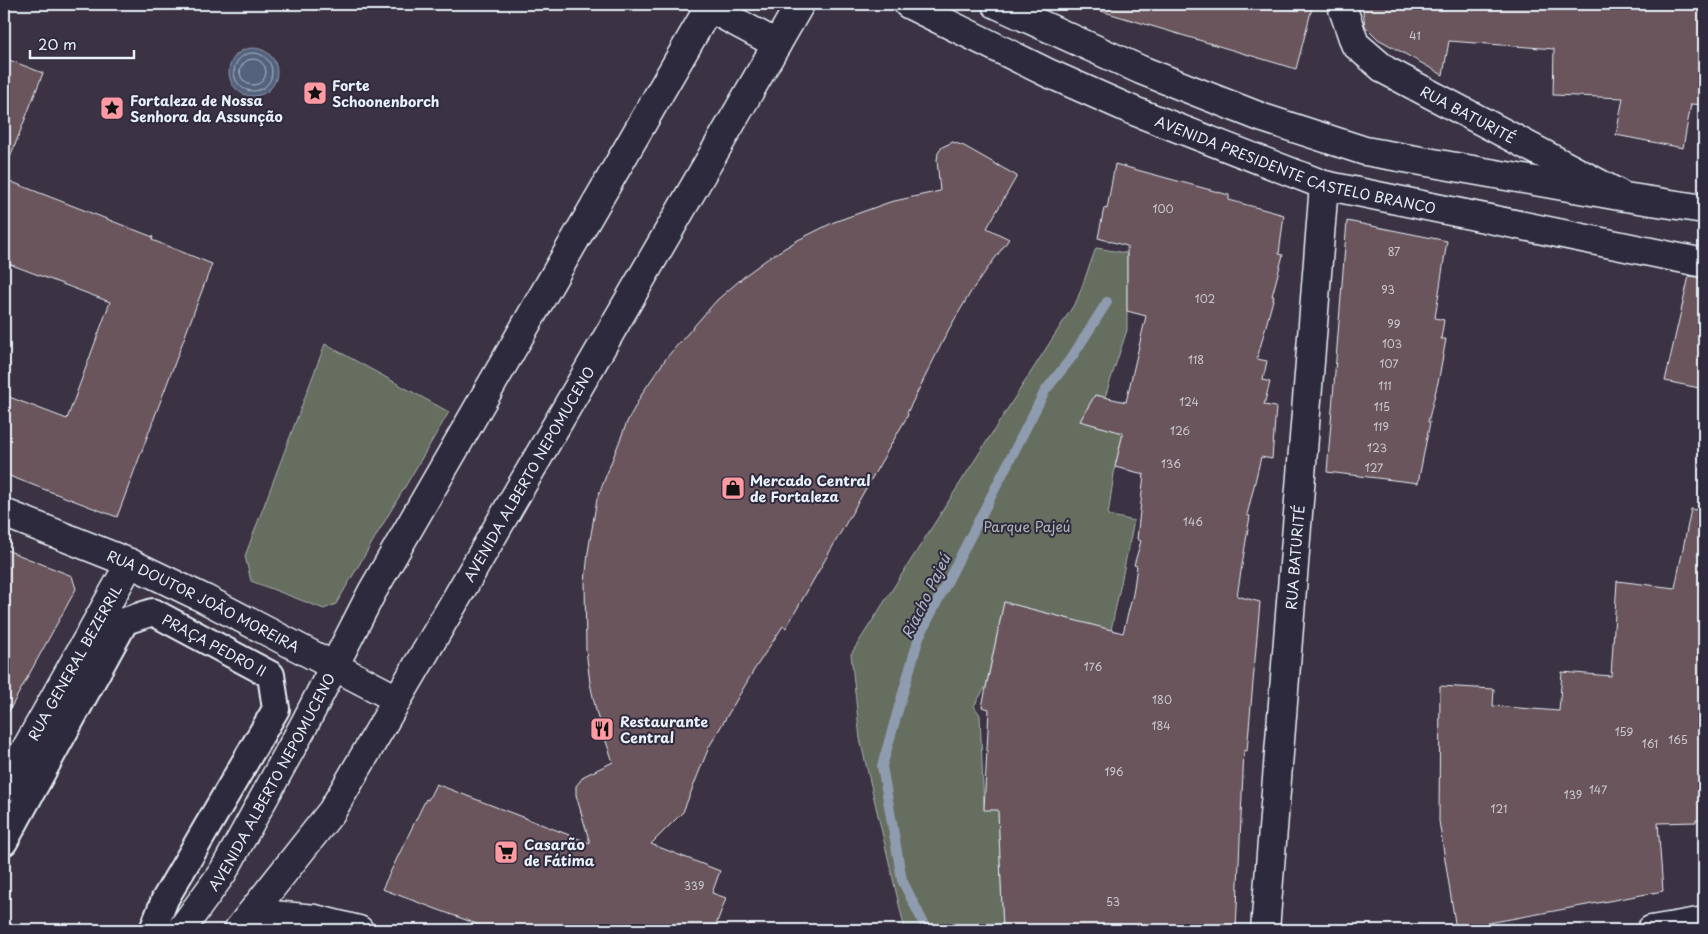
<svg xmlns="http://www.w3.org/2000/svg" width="1708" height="934" font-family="'Playpen Sans',sans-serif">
  <rect width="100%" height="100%" fill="#3b3243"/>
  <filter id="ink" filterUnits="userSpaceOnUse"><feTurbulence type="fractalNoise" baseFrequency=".02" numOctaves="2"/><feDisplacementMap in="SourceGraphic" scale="10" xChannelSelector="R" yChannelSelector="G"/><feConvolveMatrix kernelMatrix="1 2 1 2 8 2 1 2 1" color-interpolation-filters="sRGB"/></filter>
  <g filter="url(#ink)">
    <!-- green -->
    <path fill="#666e61" stroke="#a7b0ac" d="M1096,248L1126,253L1127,261V330L1105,397L1095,395L1080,421L1123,433L1115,467L1108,515L1134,521L1111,630L1004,602L986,686L974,706L980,715L984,809L998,810L1003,930H905L860,739L851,654L1077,300Z
      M325,344L449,412L336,604L324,609L251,581L245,556Z"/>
    <!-- water -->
    <path fill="#54627e" stroke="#8f9baf" d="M229 72a24 24 0 1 1 48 0a24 24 0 1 1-48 0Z"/>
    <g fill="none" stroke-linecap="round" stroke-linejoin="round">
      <!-- shore -->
      <path stroke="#adb8c7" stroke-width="1" d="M234 72a19 19 0 1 1 38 0a19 19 0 1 1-38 0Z
        M240 72a13 13 0 1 1 26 0a13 13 0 1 1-26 0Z"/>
      <!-- stream -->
      <path stroke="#8f9baf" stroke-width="10" d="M927,930L902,880L882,766L919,637L1045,391L1072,357L1107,302"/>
    </g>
    <!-- building -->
    <path fill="#6b545c" stroke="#e8f1f8" d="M1102,4H1313L1296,69L1101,11Z
      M1362,4H1704V105L1691,104L1683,148L1616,135L1623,98L1553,95L1554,49L1449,41L1443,75L1378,39L1365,26Z
      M4,58L43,73L6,168L4,167Z
      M953,142L964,146L1017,176L987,228L1009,239L972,290L949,329L907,413L908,415L786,628L783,626L754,670L709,747L683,812L651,844L720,871L712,893L726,898L714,930H493L382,889L426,799L428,800L436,784L590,843L576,795V786L584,776L613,762L597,715L590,683L586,650L585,583L588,552L597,499L627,422L643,392L667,357L717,300L747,274L770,257L798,240L834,222L890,202L940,191L937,160L938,153L942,147Z
      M1115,164L1229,195V200L1284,215L1279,254L1283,255L1272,296H1274L1257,359L1267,361L1263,380L1270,382L1264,405L1276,407L1272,459L1261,457L1247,515L1250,516L1237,596L1260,602L1247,751L1244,750L1236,930H1003L998,810H984L989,709L982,707L1004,602L1123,633L1133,594L1137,566L1134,565L1141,541L1137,539L1144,474L1115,467L1123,433L1080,421L1095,395L1126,402L1146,316L1127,311V246L1098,238L1104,208L1107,209Z
      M4,179L153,237L152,240L212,264L117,517L4,474V395L67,419L110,302L4,262Z
      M1347,221L1447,241L1435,318L1444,320L1441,339H1446L1439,378L1428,422H1430L1418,483L1327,472Z
      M1689,276L1704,278V389L1665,381Z
      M1691,509L1704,511V753H1702L1704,819L1696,820V822L1658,823L1663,891L1456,929L1439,821L1440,686L1494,689L1493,706L1559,711L1562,672L1611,676L1617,581L1675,588Z
      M4,549L72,576L76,589L4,720Z"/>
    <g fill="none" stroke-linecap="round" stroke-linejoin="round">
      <!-- pedestrian casing -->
      <g stroke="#e8f1f8" stroke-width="30">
        <g id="pedestrian">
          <path id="s1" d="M4,842L125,621L153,612L271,675L276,709L165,899L153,930"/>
        </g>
      </g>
      <!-- minor casing -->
      <g stroke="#e8f1f8" stroke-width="31">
        <g id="minor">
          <path id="s2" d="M1343,4V9L1355,44L1385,70L1619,194"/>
          <path id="s3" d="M4,788L130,563"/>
          <path id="s4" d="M1265,930L1324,185"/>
        </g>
      </g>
      <!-- tertiary casing -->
      <g stroke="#e8f1f8" stroke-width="31">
        <g id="tertiary">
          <path id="s5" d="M4,513L130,563L205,599L397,699"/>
          <path d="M252,913L315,919L359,930"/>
          <path d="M1651,930L1704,921"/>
        </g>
      </g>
      <!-- primary casing -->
      <g stroke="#e8f1f8" stroke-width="31">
        <g id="primary">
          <path d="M702,4L777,44"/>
          <path id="s6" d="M908,4L1048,73L1134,111L1324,185L1704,263"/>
          <path d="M996,4L1141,70L1263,118L1365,151L1625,197L1704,209"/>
          <path id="s7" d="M181,930L223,872L304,725L372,592L711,4"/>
          <path id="s8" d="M238,930L332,811L437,632L800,4"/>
        </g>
      </g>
      <!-- pedestrian -->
      <use href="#pedestrian" stroke="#2f2a3d" stroke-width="26"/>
      <!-- minor -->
      <use href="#minor" stroke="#2f2a3d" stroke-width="28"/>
      <!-- tertiary -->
      <use href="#tertiary" stroke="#2f2a3d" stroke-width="28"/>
      <!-- primary -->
      <use href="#primary" stroke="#2f2a3d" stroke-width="28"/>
    </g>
  </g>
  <!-- icons -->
  <defs>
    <g id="sight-square" transform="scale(1.25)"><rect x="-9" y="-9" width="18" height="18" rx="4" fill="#ff9aa2" stroke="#2f2a3d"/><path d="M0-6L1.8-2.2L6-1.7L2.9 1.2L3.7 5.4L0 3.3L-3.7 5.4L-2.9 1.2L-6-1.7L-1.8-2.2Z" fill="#111"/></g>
    <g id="shop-square" transform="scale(1.25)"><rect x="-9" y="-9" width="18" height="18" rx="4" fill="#ff9aa2" stroke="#2f2a3d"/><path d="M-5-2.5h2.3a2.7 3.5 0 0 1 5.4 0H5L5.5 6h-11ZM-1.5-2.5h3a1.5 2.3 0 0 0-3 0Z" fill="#111"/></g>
    <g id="restaurant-square" transform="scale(1.25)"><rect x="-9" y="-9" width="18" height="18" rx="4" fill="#ff9aa2" stroke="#2f2a3d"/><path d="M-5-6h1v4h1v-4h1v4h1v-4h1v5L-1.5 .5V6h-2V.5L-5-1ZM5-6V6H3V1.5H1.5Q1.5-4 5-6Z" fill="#111"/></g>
    <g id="supermarket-square" transform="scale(1.25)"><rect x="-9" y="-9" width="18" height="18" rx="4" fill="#ff9aa2" stroke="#2f2a3d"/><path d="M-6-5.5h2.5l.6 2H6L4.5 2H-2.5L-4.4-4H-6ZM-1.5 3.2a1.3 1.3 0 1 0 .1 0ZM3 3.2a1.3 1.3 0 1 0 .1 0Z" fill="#111"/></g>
  </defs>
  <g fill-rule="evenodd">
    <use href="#sight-square" x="315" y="93"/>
    <use href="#sight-square" x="112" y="108"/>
    <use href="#shop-square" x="733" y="488"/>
    <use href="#restaurant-square" x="602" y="729"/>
    <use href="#supermarket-square" x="506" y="852"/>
  </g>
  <g text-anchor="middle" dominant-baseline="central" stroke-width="4" stroke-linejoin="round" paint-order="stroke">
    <!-- number labels -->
    <g font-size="11" fill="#c9cad1">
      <text x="1415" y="35">41</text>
      <text x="1163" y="208">100</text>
      <text x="1394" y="251">87</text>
      <text x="1388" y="289">93</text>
      <text x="1205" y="298">102</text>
      <text x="1394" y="323">99</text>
      <text x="1392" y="343">103</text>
      <text x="1196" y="359">118</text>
      <text x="1389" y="363">107</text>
      <text x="1385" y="385">111</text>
      <text x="1189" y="401">124</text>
      <text x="1382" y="406">115</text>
      <text x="1381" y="426">119</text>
      <text x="1180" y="430">126</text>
      <text x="1377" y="447">123</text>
      <text x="1171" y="463">136</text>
      <text x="1374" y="467">127</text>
      <text x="1193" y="521">146</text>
      <text x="1093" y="666">176</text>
      <text x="1162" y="699">180</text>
      <text x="1161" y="725">184</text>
      <text x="1624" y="731">159</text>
      <text x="1678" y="739">165</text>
      <text x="1650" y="743">161</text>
      <text x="1114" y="771">196</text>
      <text x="1598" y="789">147</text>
      <text x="1573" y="794">139</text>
      <text x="1499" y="808">121</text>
      <text x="694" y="885">339</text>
      <text x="1113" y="901">53</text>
    </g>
    <!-- poi labels -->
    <g font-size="14" font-weight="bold" fill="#e8f1f8" stroke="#2f2a3d" text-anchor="start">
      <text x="332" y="85">Forte<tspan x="332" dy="16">Schoonenborch</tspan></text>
      <text x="130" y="100">Fortaleza de Nossa<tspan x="130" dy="16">Senhora da Assunção</tspan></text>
      <text x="750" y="480">Mercado Central<tspan x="750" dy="16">de Fortaleza</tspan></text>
      <text x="620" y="721">Restaurante<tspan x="620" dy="16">Central</tspan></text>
      <text x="524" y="844">Casarão<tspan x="524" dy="16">de Fátima</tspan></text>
    </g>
    <!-- street labels -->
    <g font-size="14" fill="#e8f1f8" stroke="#2f2a3d">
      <text stroke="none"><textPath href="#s2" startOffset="176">RUA BATURITÉ</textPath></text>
      <text stroke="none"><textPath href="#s6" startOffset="421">AVENIDA PRESIDENTE CASTELO BRANCO</textPath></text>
      <text stroke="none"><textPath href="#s8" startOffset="542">AVENIDA ALBERTO NEPOMUCENO</textPath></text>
      <text stroke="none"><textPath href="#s4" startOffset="374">RUA BATURITÉ</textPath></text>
      <text stroke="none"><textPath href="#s5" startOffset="218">RUA DOUTOR JOÃO MOREIRA</textPath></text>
      <text stroke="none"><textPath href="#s1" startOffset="351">PRAÇA PEDRO II</textPath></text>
      <text stroke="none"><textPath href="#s3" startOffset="144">RUA GENERAL BEZERRIL</textPath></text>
      <text stroke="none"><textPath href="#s7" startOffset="174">AVENIDA ALBERTO NEPOMUCENO</textPath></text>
    </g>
    <!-- park labels -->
    <g font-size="14" fill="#aeb6b4" stroke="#2f2a3d">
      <text x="1027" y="526">Parque Pajeú</text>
    </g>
    <!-- water labels -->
    <g font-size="15" font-style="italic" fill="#adb8c7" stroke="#2f2a3d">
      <text transform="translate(925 596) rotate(-64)">Riacho Pajeú</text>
    </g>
  </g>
  <!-- margin -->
  <rect width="1708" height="934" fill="none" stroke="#2f2a3d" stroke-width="20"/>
  <rect x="10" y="10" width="1688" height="914" fill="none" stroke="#e8f1f8" stroke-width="2" filter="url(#ink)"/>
  <!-- scale -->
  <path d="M30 50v8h104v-8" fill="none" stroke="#e8f1f8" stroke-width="2.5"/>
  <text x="38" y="50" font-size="15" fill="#e8f1f8" stroke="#2f2a3d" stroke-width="4" paint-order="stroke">20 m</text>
</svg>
